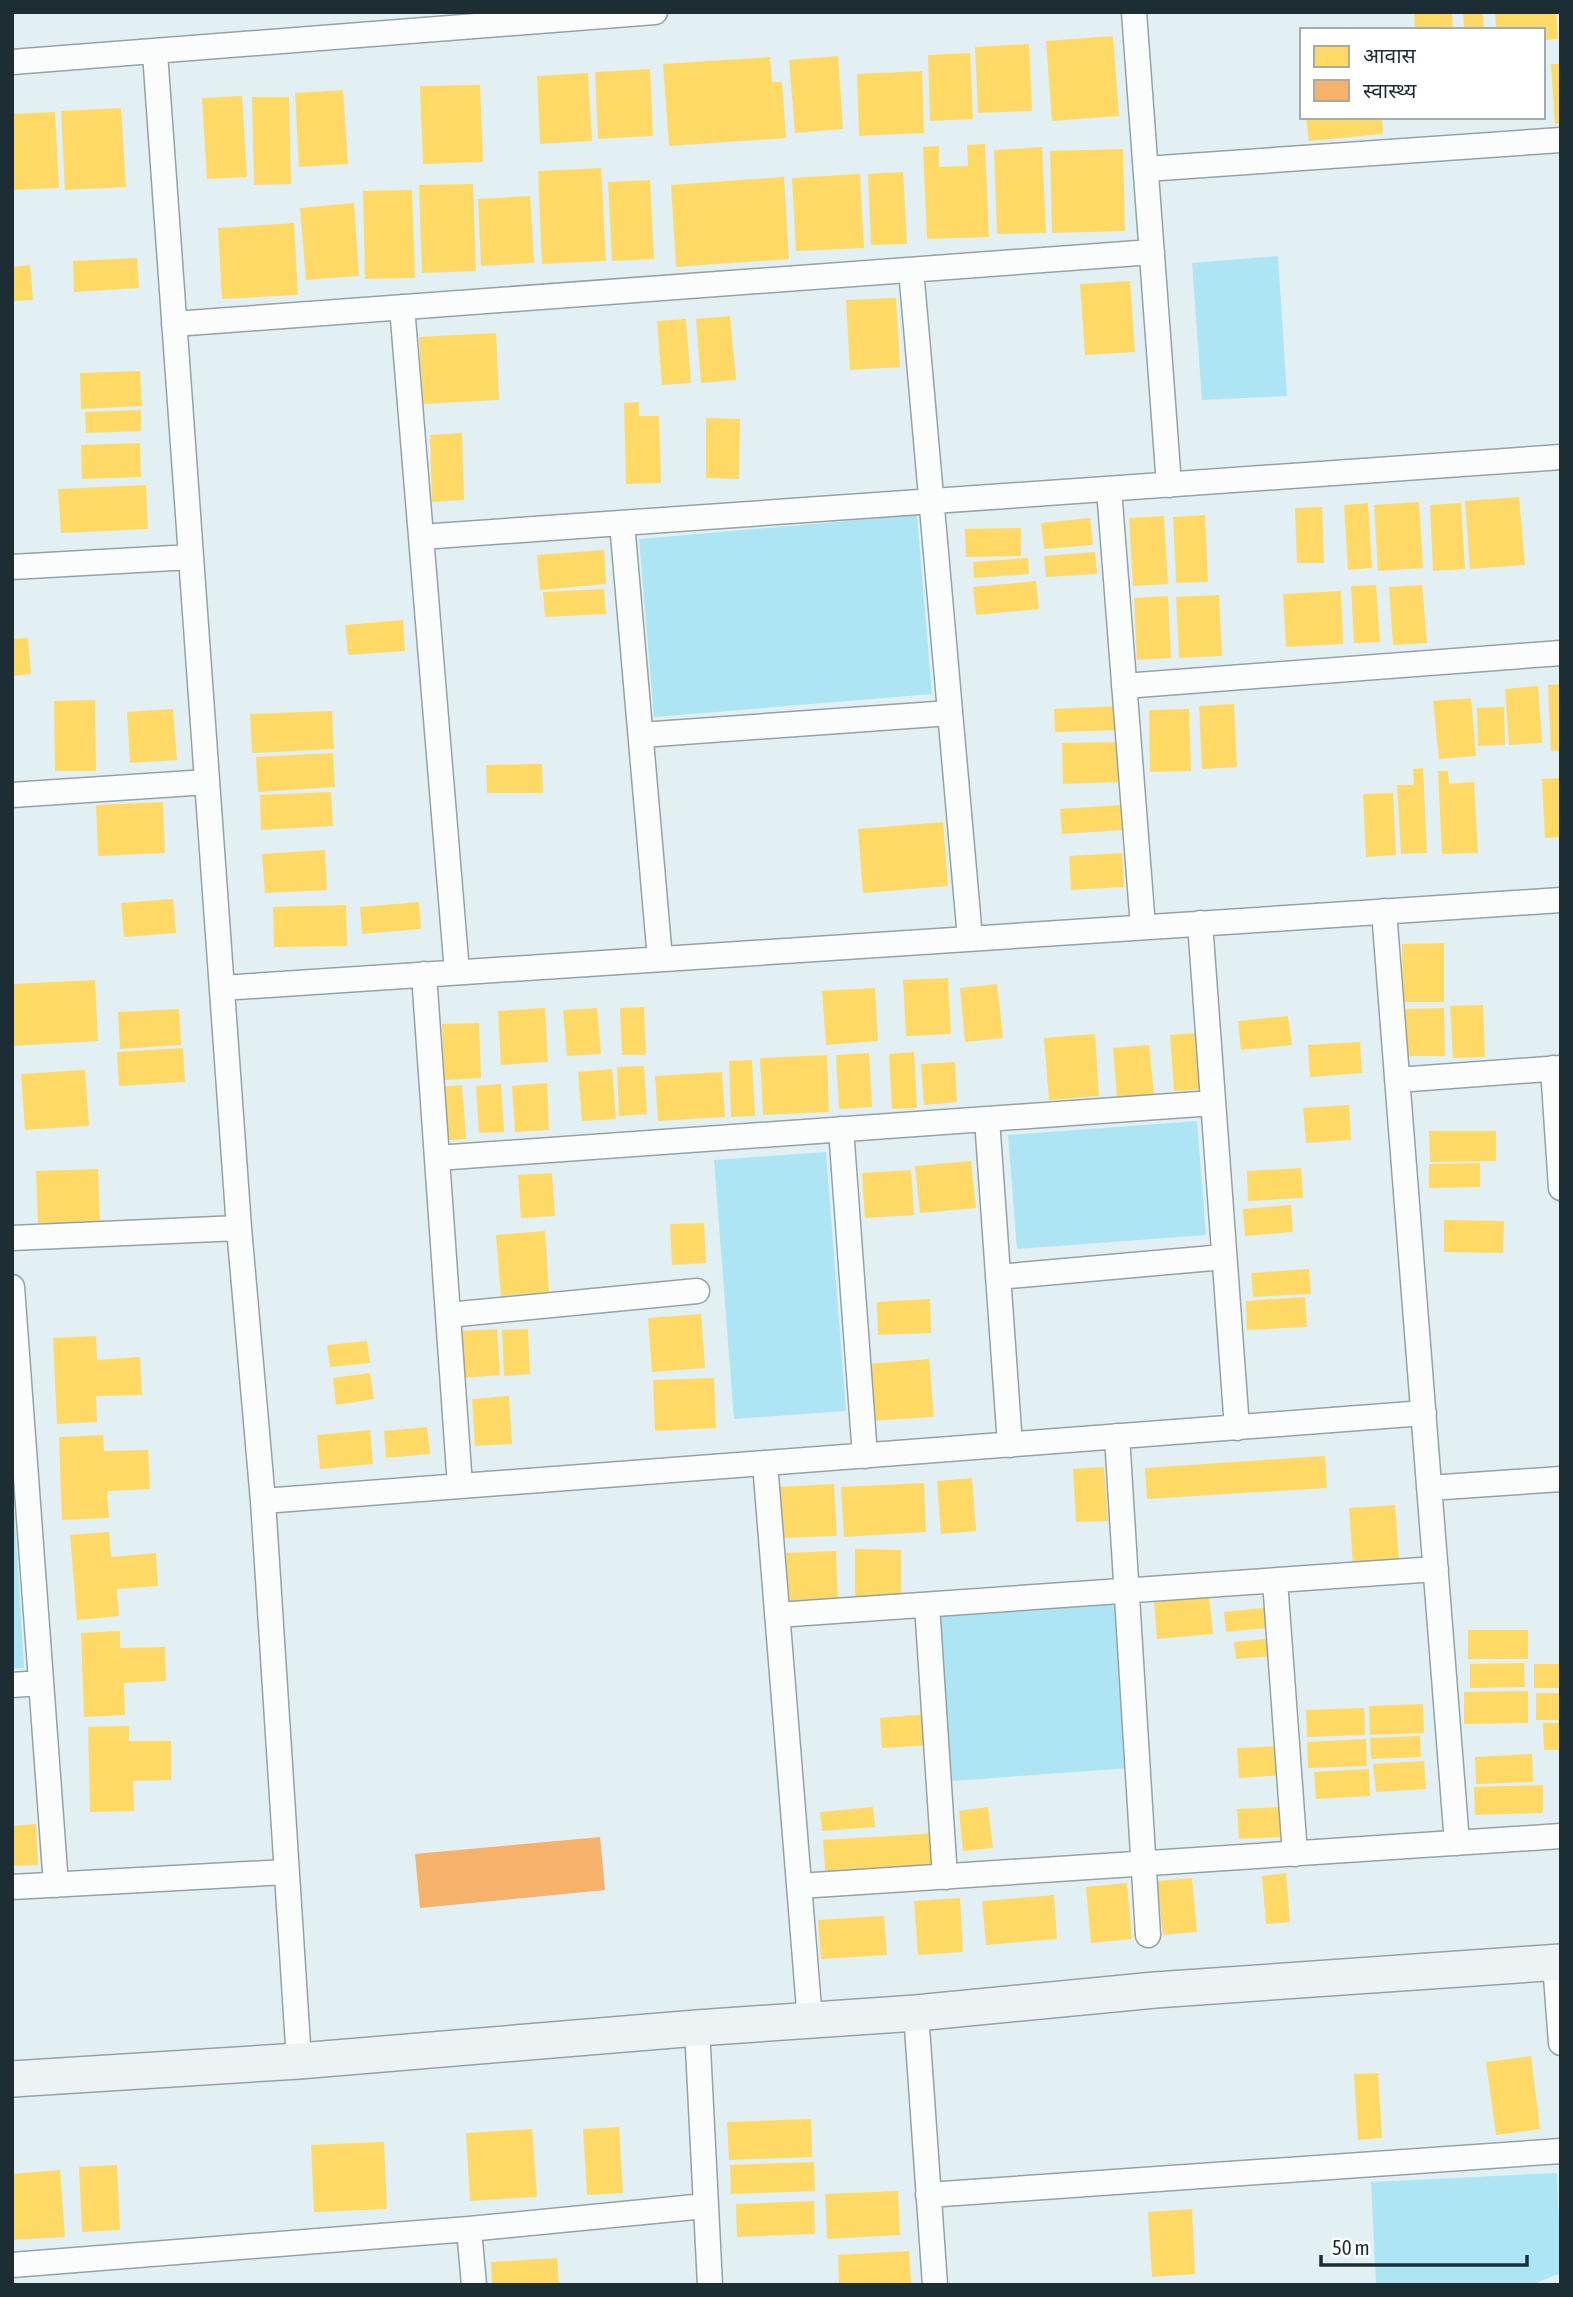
<svg xmlns="http://www.w3.org/2000/svg" width="1573" height="2297" font-family="'Asap Condensed','Noto Sans Devanagari',sans-serif">
  <rect width="100%" height="100%" fill="#e2f0f4"/>
  <!-- green -->
  <path fill="#ade5f5" d="M1278,256L1287,396L1202,400L1192,263Z
    M917,515L932,694L654,717L639,539Z
    M1197,1121L1206,1235L1017,1249L1008,1135Z
    M826,1152L846,1411L734,1419L714,1160Z
    M12,1473L24,1668H12Z
    M1117,1604L1129,1768L952,1781L940,1617Z
    M1557,2173L1561,2273L1531,2285H1376L1371,2182Z"/>
  <!-- homes -->
  <path fill="#ffd966" d="M1414,12H1452L1453,30H1415Z
    M1463,12H1483L1484,30H1464Z
    M1495,12H1556L1558,39L1543,40V30H1496Z
    M1113,36L1119,116L1052,121L1046,41Z
    M1029,44L1032,111L978,113L975,47Z
    M970,53L973,119L930,121L928,55Z
    M838,56L843,129L795,133L789,60Z
    M770,57L772,82H782L786,138L669,146L663,64Z
    M1551,64H1561V124H1555Z
    M650,69L653,136L598,139L595,72Z
    M922,71L924,133L859,136L857,74Z
    M588,73L592,141L540,144L537,76Z
    M480,85L483,162L423,164L420,86Z
    M343,90L348,164L299,167L295,93Z
    M242,96L247,177L207,179L202,98Z
    M252,97H289L291,184L254,185Z
    M121,108L126,187L65,190L61,111Z
    M55,112L59,188L12,190V114Z
    M1306,117H1382L1383,134L1309,141Z
    M985,144L989,237L927,239L923,147L939,146V167L968,166L967,145Z
    M1042,147L1046,233L997,234L994,150Z
    M1123,149L1125,231L1052,233L1050,151Z
    M601,168L606,261L542,264L538,171Z
    M903,172L907,244L871,245L868,174Z
    M860,174L864,248L796,251L792,178Z
    M784,177L789,259L676,267L671,185Z
    M650,180L654,259L612,261L608,182Z
    M473,184L476,271L422,273L419,185Z
    M412,190L415,278L365,279L363,191Z
    M530,196L534,263L481,266L478,199Z
    M354,203L359,276L306,280L300,208Z
    M294,223L298,295L222,299L218,228Z
    M137,258L139,288L74,292L73,261Z
    M30,265L33,300L12,301V267Z
    M1130,281L1135,352L1085,355L1080,284Z
    M896,298L900,367L850,370L846,300Z
    M730,316L736,380L701,383L696,319Z
    M686,319L691,383L662,385L657,321Z
    M496,333L499,400L423,404L419,337Z
    M140,371L142,406L81,409L80,373Z
    M639,402V416H659L661,483L626,484L624,403Z
    M141,410V431L86,433L85,412Z
    M706,418L740,419L739,479L706,478Z
    M462,433L464,500L432,502L430,435Z
    M140,443L141,477L82,479L81,445Z
    M146,485L148,529L61,533L58,489Z
    M1519,497L1525,565L1470,569L1465,501Z
    M1419,502L1423,568L1378,571L1374,505Z
    M1368,503L1372,568L1348,570L1344,505Z
    M1461,503L1465,569L1433,571L1430,505Z
    M1322,507L1324,563H1297L1295,508Z
    M1205,515L1208,582L1176,583L1173,517Z
    M1164,516L1168,584L1133,586L1129,518Z
    M1090,518L1093,545L1044,549L1041,523Z
    M1021,528V556L966,557L965,529Z
    M604,550L606,584L540,590L537,555Z
    M1095,552L1097,574L1046,577L1044,556Z
    M1028,558L1029,574L974,578L973,562Z
    M1036,581L1039,609L976,615L973,587Z
    M1376,585L1380,642L1354,643L1351,586Z
    M1422,585L1427,643L1393,645L1389,587Z
    M604,589L606,614L545,617L543,592Z
    M1341,591L1343,644L1286,647L1283,594Z
    M1219,595L1222,656L1179,658L1176,597Z
    M1168,596L1171,658L1137,660L1134,598Z
    M403,620L405,651L348,655L345,625Z
    M28,638L31,674L12,676V639Z
    M1561,684V751H1551L1548,685Z
    M1538,686L1542,743L1509,745L1505,689Z
    M1471,698L1476,756L1439,759L1433,701Z
    M95,700L96,771H55L54,701Z
    M1234,704L1237,767L1202,769L1199,706Z
    M1121,706L1122,730L1055,732L1054,709Z
    M1504,707L1505,745L1478,746L1477,708Z
    M173,709L177,760L130,763L127,712Z
    M1189,709L1191,771L1150,772L1149,710Z
    M332,711L334,749L252,753L250,714Z
    M1121,742L1122,782L1063,784L1062,743Z
    M333,753L335,787L258,792L256,757Z
    M542,764L543,793H487L486,765Z
    M1423,768L1427,853L1401,854L1397,785H1414L1413,769Z
    M1438,771H1448L1449,784L1474,782L1478,853L1442,854Z
    M1561,778V837L1545,838L1542,779Z
    M331,792L333,826L261,830L260,795Z
    M1393,793L1396,855L1366,857L1363,794Z
    M163,802L165,853L98,856L96,805Z
    M1121,805L1123,830L1062,834L1060,809Z
    M943,822L948,886L863,893L858,829Z
    M325,850L327,890L265,893L262,854Z
    M1122,853L1124,887L1071,890L1069,856Z
    M173,899L176,933L124,937L121,903Z
    M419,902L421,929L362,934L360,907Z
    M346,905L347,946L274,947L273,907Z
    M1444,943V1002H1403L1402,944Z
    M948,978L951,1034L906,1036L903,980Z
    M95,980L98,1041L13,1046L12,984Z
    M997,984L1003,1038L965,1042L960,988Z
    M875,988L878,1041L826,1045L822,991Z
    M1483,1005L1485,1057L1453,1058L1450,1006Z
    M644,1007L646,1055H622L620,1008Z
    M545,1008L548,1062L501,1065L498,1011Z
    M597,1008L601,1054L567,1056L563,1010Z
    M1444,1008L1445,1056H1405L1404,1009Z
    M179,1009L181,1045L120,1049L118,1012Z
    M1288,1016L1292,1045L1241,1050L1238,1021Z
    M479,1023L481,1078L444,1080L442,1024Z
    M1199,1033L1203,1089L1174,1091L1170,1035Z
    M1095,1034L1099,1096L1049,1100L1044,1038Z
    M1360,1042L1362,1073L1310,1077L1308,1045Z
    M1149,1045L1154,1095L1117,1098L1113,1048Z
    M183,1048L185,1082L119,1086L117,1052Z
    M914,1052L917,1108L892,1109L889,1054Z
    M869,1053L872,1107L839,1109L836,1055Z
    M827,1055L829,1112L763,1115L760,1058Z
    M752,1060L755,1116L731,1117L729,1061Z
    M955,1062L957,1102L924,1105L921,1064Z
    M644,1066L647,1114L619,1116L617,1067Z
    M612,1069L616,1119L582,1121L578,1072Z
    M85,1070L89,1126L25,1130L21,1074Z
    M722,1072L725,1117L658,1121L655,1076Z
    M547,1083L549,1130L515,1132L512,1086Z
    M501,1084L504,1132L479,1133L476,1086Z
    M462,1085L466,1139L438,1141L434,1087Z
    M1349,1105L1351,1140L1306,1143L1303,1108Z
    M1429,1131H1496V1161L1430,1162Z
    M971,1161L976,1208L920,1213L915,1166Z
    M1480,1163V1187L1429,1188V1164Z
    M1301,1168L1303,1198L1248,1201L1247,1171Z
    M98,1169L100,1221L38,1224L36,1171Z
    M911,1170L914,1215L865,1218L862,1173Z
    M552,1173L555,1216L521,1218L518,1175Z
    M1291,1205L1293,1232L1245,1236L1243,1209Z
    M1444,1220L1504,1221L1503,1253L1444,1252Z
    M704,1223L706,1263L672,1265L670,1224Z
    M545,1231L549,1292L501,1296L496,1235Z
    M1309,1269L1311,1294L1253,1297L1251,1273Z
    M1305,1297L1307,1327L1247,1330L1246,1301Z
    M930,1299L931,1333L878,1335L877,1302Z
    M701,1314L705,1368L652,1372L648,1318Z
    M497,1329L500,1375L463,1378L460,1331Z
    M528,1329L530,1374L504,1376L502,1330Z
    M96,1336L97,1360L140,1357L142,1395L96,1396L97,1422L57,1424L53,1338Z
    M367,1341L370,1363L330,1367L327,1345Z
    M929,1359L934,1417L871,1421L867,1364Z
    M370,1373L374,1399L336,1405L333,1378Z
    M714,1378L716,1428L655,1431L653,1380Z
    M509,1396L512,1444L475,1446L472,1399Z
    M427,1427L430,1454L386,1458L384,1431Z
    M370,1430L373,1464L320,1469L317,1435Z
    M103,1435L104,1451L148,1450L150,1489L107,1491L109,1518L62,1520L59,1437Z
    M1325,1456L1327,1488L1147,1499L1145,1468Z
    M1104,1467L1108,1521L1076,1522L1073,1469Z
    M972,1478L976,1531L941,1534L937,1481Z
    M924,1483L926,1532L844,1537L841,1487Z
    M834,1484L837,1536L781,1538L779,1487Z
    M1395,1505L1399,1561L1353,1564L1349,1508Z
    M109,1532L111,1557L156,1553L158,1586L117,1589L119,1616L77,1620L70,1535Z
    M855,1549L901,1550V1599L855,1598Z
    M836,1551L838,1600L785,1602L783,1553Z
    M1209,1596L1213,1634L1157,1639L1154,1601Z
    M1273,1607L1275,1627L1226,1632L1224,1612Z
    M1468,1630H1528V1659H1468Z
    M120,1631V1648L165,1647L166,1681L124,1683L125,1715L84,1717L81,1633Z
    M1275,1638L1277,1656L1236,1659L1234,1642Z
    M1524,1663L1525,1687L1470,1688V1664Z
    M1534,1664H1561V1688H1534Z
    M1528,1691V1723L1464,1724V1692Z
    M1536,1693H1561V1720H1536Z
    M1423,1704L1424,1733L1370,1735L1369,1706Z
    M1364,1708L1365,1735L1307,1737L1306,1710Z
    M930,1714L932,1745L882,1748L880,1718Z
    M1543,1723H1561V1750H1544Z
    M129,1726V1741H171V1780L133,1781L134,1811L90,1812L88,1727Z
    M1420,1736L1421,1757L1371,1759L1370,1738Z
    M1366,1739L1367,1766L1308,1768L1307,1742Z
    M1280,1746L1282,1775L1239,1778L1237,1748Z
    M1532,1754L1533,1782L1476,1784L1475,1757Z
    M1424,1761L1426,1789L1376,1792L1373,1764Z
    M1369,1769L1370,1796L1316,1799L1314,1772Z
    M1543,1785V1813L1475,1815L1474,1787Z
    M873,1807L875,1827L822,1831L820,1812Z
    M988,1807L993,1848L963,1851L959,1811Z
    M1281,1807L1282,1837L1239,1839L1237,1809Z
    M36,1824L38,1865L12,1866V1826Z
    M938,1833L940,1873L826,1881L823,1840Z
    M1286,1873L1290,1922L1266,1924L1262,1876Z
    M1192,1878L1197,1932L1163,1935L1157,1881Z
    M1127,1883L1132,1939L1091,1943L1086,1887Z
    M1054,1895L1057,1939L986,1945L982,1901Z
    M960,1898L963,1952L918,1955L914,1901Z
    M884,1916L887,1955L821,1959L818,1920Z
    M1531,2056L1540,2129L1496,2135L1486,2062Z
    M1378,2073L1382,2138L1358,2140L1354,2074Z
    M811,2119L812,2157L729,2160L727,2122Z
    M619,2127L623,2193L587,2195L583,2129Z
    M532,2129L537,2197L470,2201L466,2133Z
    M384,2142L387,2209L314,2212L311,2145Z
    M814,2162L815,2191L731,2194L730,2165Z
    M117,2165L120,2230L82,2232L79,2167Z
    M60,2170L65,2237L12,2240V2174Z
    M898,2191L900,2235L827,2239L825,2194Z
    M814,2201L815,2234L737,2237L736,2204Z
    M1192,2209L1195,2274L1152,2277L1148,2212Z
    M909,2251L911,2283L839,2285L838,2255Z
    M557,2258L559,2285H492L491,2262Z"/>
  <!-- health -->
  <path fill="#f6b26b" d="M600,1837L605,1890L420,1908L415,1854Z"/>
  <g fill="none" stroke-linecap="round" stroke-linejoin="round">
    <!-- street casing -->
    <g stroke="#94a2a6" stroke-width="27">
      <path id="street" d="M1134,12L1169,485
        M155,53L239,1228L263,1501L299,2061
        M12,62L655,12
        M1146,169L1561,140
        M911,270L970,938
        M402,307L457,972
        M174,324L1152,252
        M1109,489L1143,927
        M622,523L660,959
        M421,537L1561,457
        M12,567L191,557
        M1124,686L1561,653
        M641,735L950,713
        M12,795L207,782
        M1384,911L1457,1843
        M1200,923L1237,1428
        M424,974L460,1486
        M222,988L1561,900
        M1553,1068L1561,1188
        M1397,1080L1561,1068
        M987,1119L1010,1445
        M841,1129L865,1456
        M437,1158L1213,1103
        M12,1238L239,1228
        M998,1277L1224,1257
        M12,1287L56,1885
        M448,1315L697,1291
        M1117,1436L1148,1935
        M765,1463L810,2021
        M1429,1488L1561,1479
        M263,1501L1424,1413
        M1275,1581L1295,1854
        M927,1605L945,1877
        M777,1615L1436,1569
        M12,1685L41,1683
        M799,1886L1561,1836
        M12,1887L286,1872
        M1555,1963L1561,2043
        M916,2013L935,2285
        M697,2028L710,2285
        M928,2195L1561,2151
        M469,2229L474,2285
        M12,2265L469,2229L705,2206"/>
    </g>
    <!-- secondary casing -->
    <g stroke="#94a2a6" stroke-width="38">
      <path id="secondary" d="M12,2079L299,2061L697,2028L916,2013L1155,1990L1561,1962"/>
    </g>
    <!-- street -->
    <use href="#street" stroke="#fbfdfd" stroke-width="24"/>
    <!-- secondary -->
    <use href="#secondary" stroke="#edf3f5" stroke-width="35"/>
  </g>
  <!-- border -->
  <rect width="1573" height="2297" fill="none" stroke="#1c2e33" stroke-width="28"/>
  <!-- legend -->
  <rect x="1300" y="28" width="245" height="91" fill="#ffffff" stroke="#a4abad" stroke-width="2"/>
  <rect x="1314" y="46" width="35" height="21" fill="#ffd966" stroke="#a4abad" stroke-width="2"/>
  <text x="1363" y="63" font-size="21" fill="#1c2e33">आवास</text>
  <rect x="1314" y="80" width="35" height="21" fill="#f6b26b" stroke="#a4abad" stroke-width="2"/>
  <text x="1363" y="98" font-size="21" fill="#1c2e33">स्वास्थ्य</text>
  <!-- scale -->
  <path d="M1321 2255v10h206v-10" fill="none" stroke="#1c2e33" stroke-width="3.5"/>
  <text x="1332" y="2255" font-size="21" fill="#1c2e33" stroke="#ffffff" stroke-width="5" paint-order="stroke">50 m</text>
</svg>
